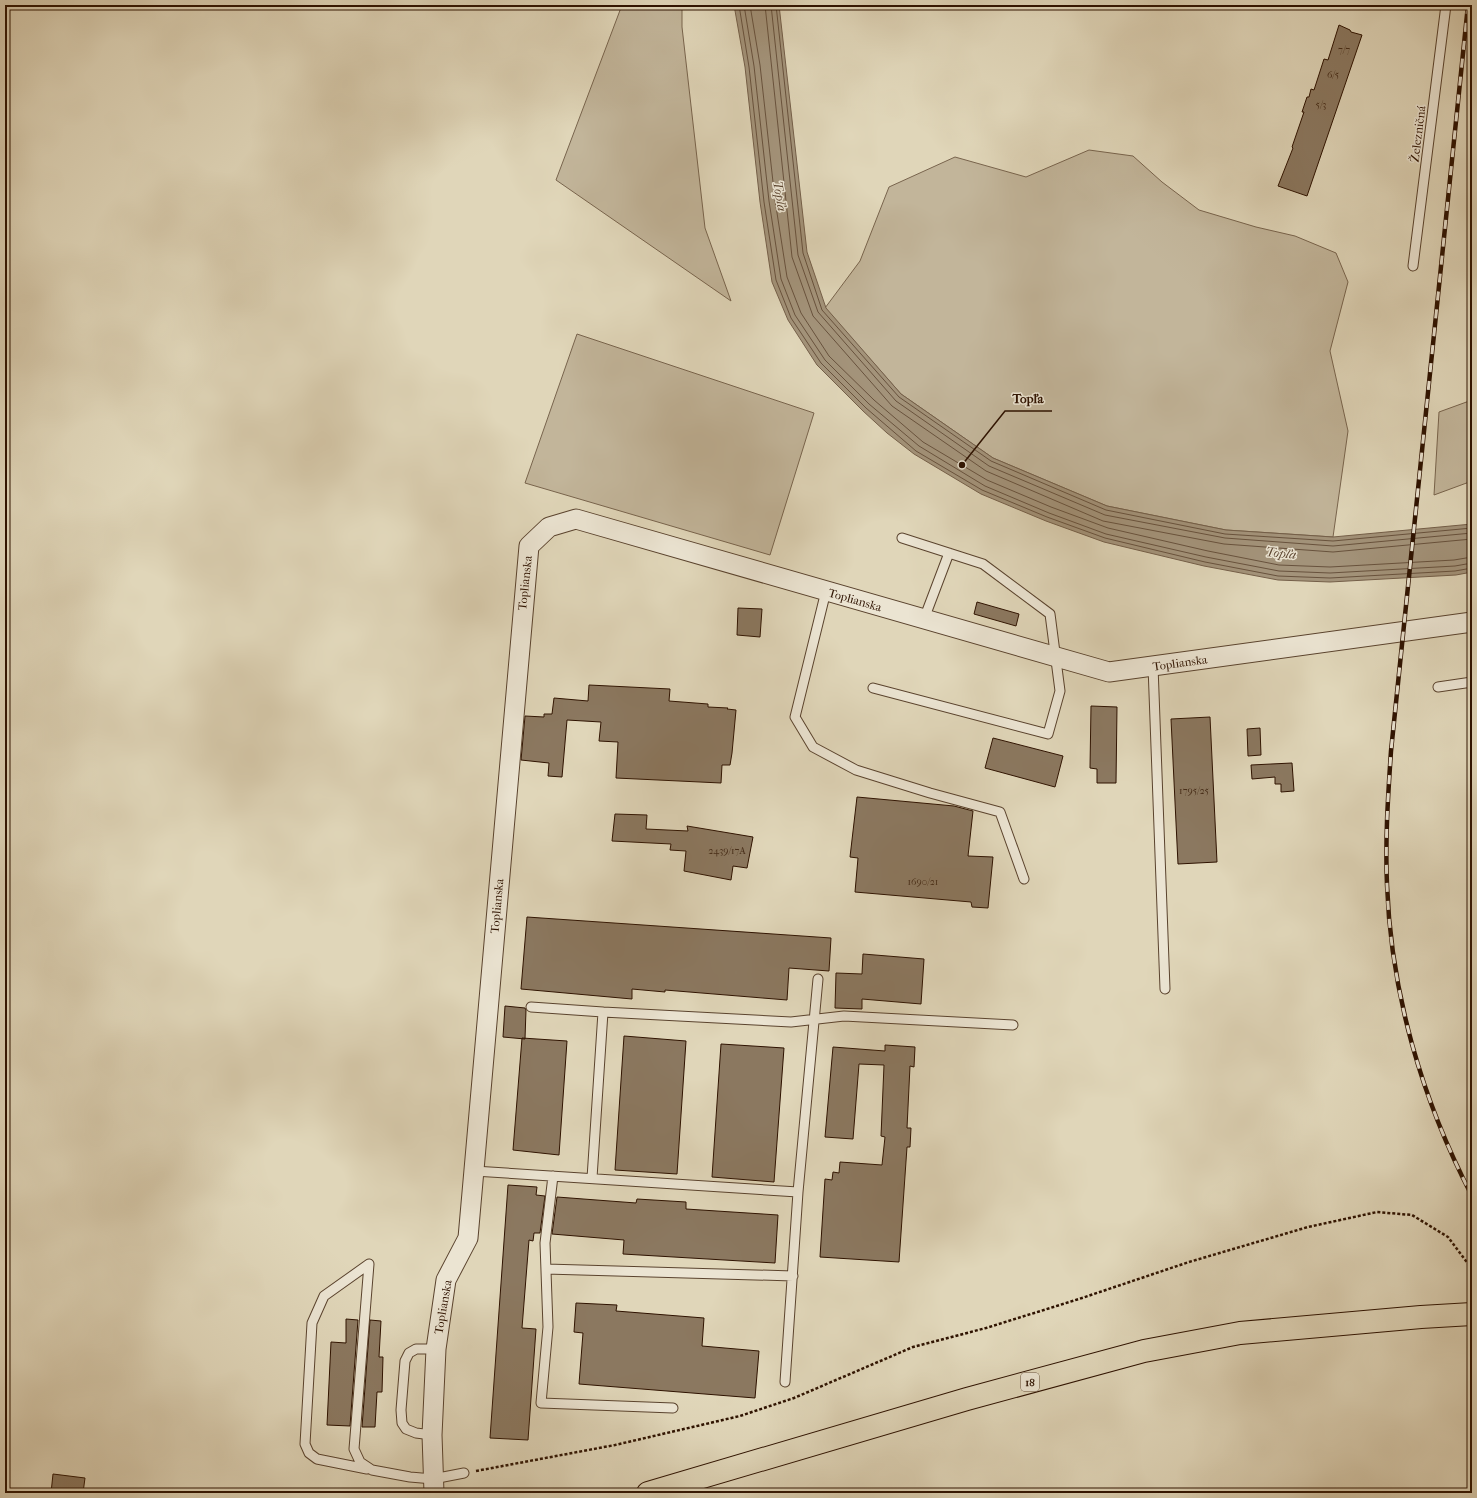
<svg xmlns="http://www.w3.org/2000/svg" width="1477" height="1498" font-family="'IM FELL French Canon',serif">
  <rect width="100%" height="100%" fill="#e0d6b9"/>
  <filter id="stains"><feTurbulence type="fractalNoise" baseFrequency=".005" numOctaves="4"/><feColorMatrix values="0 0 0 0 .2 0 0 0 0 .09 0 0 0 0 .02 0 0 0 .5 -.17"/></filter>
  <radialGradient id="worn" r=".72"><stop offset=".6" stop-color="#630" stop-opacity="0"/><stop offset="1" stop-color="#630" stop-opacity=".3"/></radialGradient>
  <!-- green -->
  <path fill="#c2b59a" stroke="#78644d" d="M622,5H682V27L705,228L731,301L556,180Z
    M1089,150L1133,156L1162,182L1199,210L1256,227L1295,236L1336,253L1348,282L1330,351L1348,431L1333,537L1226,530L1107,506L993,458L901,394L825,308L860,261L889,187L955,157L1026,177Z
    M577,334L814,413L770,555L525,483Z
    M1472,400V481L1434,495L1439,412Z"/>
  <!-- water -->
  <path fill="#a3937a" stroke="#745f49" d="M734,5H779L807,252L826,308L901,394L993,458L1107,506L1226,530L1333,537L1472,524V572L1456,575L1330,582L1278,580L1204,566L1104,542L1046,521L981,494L914,454L887,433L863,411L817,365L788,320L772,282L760,202L745,67Z"/>
  <g fill="none" stroke-linecap="round" stroke-linejoin="round">
    <!-- shore -->
    <path stroke="#68523d" stroke-width="1" d="M739,5L749,67L764,202L776,280L791,318L821,363L866,408L916,451L982,490L1047,517L1105,538L1205,562L1278,576L1330,578L1455,571L1472,568
      M744,5L754,66L769,201L781,279L795,315L825,360L869,404L919,446L985,486L1049,513L1106,534L1206,557L1279,571L1330,573L1455,566L1472,563
      M750,5L760,65L775,200L787,277L801,313L829,356L874,400L923,442L987,480L1051,507L1108,528L1208,551L1279,565L1330,567L1454,560L1472,557
      M765,5L792,257L813,316L892,406L986,471L1103,521L1224,544L1333,552L1472,539
      M771,5L798,255L818,312L896,401L989,466L1105,515L1225,538L1333,546L1472,533
      M776,5L803,253L822,310L899,397L991,461L1106,510L1225,534L1333,541L1472,528"/>
  </g>
  <!-- building -->
  <path fill="#8b7860" stroke="#2e1200" d="M1339,25L1350,30L1351,32L1362,35L1307,196L1278,186L1293,148L1292,147L1304,112H1302L1307,97H1309L1311,89L1314,90L1324,59L1328,60Z
    M977,602L1019,614L1016,626L974,614Z
    M738,608L762,609L760,637L737,635Z
    M589,685L670,689L669,701L708,704V707L728,708L727,709L736,710L732,753L730,765H722L721,783L616,778L618,742L599,741L601,722L567,720L562,777L548,776L549,763L521,760L525,716L544,717V714H552L554,698L588,701Z
    M1091,706L1117,707L1116,783H1097V769L1090,768Z
    M1210,717L1217,862L1178,864L1171,719Z
    M1260,728L1261,755L1248,756L1247,729Z
    M993,738L1063,756L1055,787L985,768Z
    M1292,763L1294,791L1281,792V784H1275V777L1252,779L1251,765Z
    M857,797L954,806L973,811L968,856L993,857L988,908L972,907L971,902L855,892L858,858L850,857Z
    M615,814L647,815L646,829L688,831L687,826L753,837L747,868L733,866L731,880L684,871L686,851L670,850L671,844L612,841Z
    M527,917L831,938L829,971L789,968L787,1000L665,990V992L632,989V999L521,989Z
    M863,954L924,959L921,1004L862,999V1009L835,1008L836,973L862,974Z
    M505,1006L525,1008L526,1010L525,1039L503,1037Z
    M624,1036L686,1041L677,1174L615,1170Z
    M522,1038L567,1041L559,1155L513,1150Z
    M721,1044L784,1048L774,1182L712,1177Z
    M885,1045L915,1047L914,1067L910,1066L907,1128H911L910,1147H907L899,1262L820,1257L825,1179L832,1180L833,1172L839,1173L840,1162L882,1165L885,1137L881,1136L884,1065L859,1064L853,1139L825,1137L833,1047L885,1051Z
    M508,1185L537,1187L536,1195L545,1196L540,1233H534L533,1241L529,1240L522,1328L536,1329L528,1440L490,1438Z
    M557,1197L636,1203L637,1199L686,1202V1209L778,1215L775,1263L623,1254L624,1240L552,1234Z
    M576,1303L617,1305L616,1311L704,1318L702,1346L759,1351L755,1398L579,1384L583,1333L574,1332Z
    M346,1319L358,1320L350,1426L327,1425L331,1342L346,1343Z
    M370,1320L381,1321L379,1357H383L382,1392H377L375,1427H362Z
    M53,1474L85,1478L83,1493H51Z"/>
  <g fill="none" stroke-linecap="round" stroke-linejoin="round">
    <!-- lane casing -->
    <g stroke="#5a432e" stroke-width="11">
      <path id="lane" d="M1413,266L1446,5
        M826,591L795,717L813,747L856,770L930,793L1000,812L1024,879
        M924,619L949,553
        M1153,666L1165,989
        M1438,687L1472,682
        M873,688L1048,734L1060,691L1050,614L983,564L902,538
        M531,1007L603,1012
        M474,1171L798,1192L785,1382
        M553,1176L545,1243L548,1327L541,1403L673,1408
        M592,1178L603,1012L791,1022L844,1016L1013,1025
        M798,1192L818,979
        M369,1264L354,1449L360,1462L372,1470L410,1477L433,1479L464,1473
        M546,1269L793,1276
        M432,1435L416,1433L406,1429L402,1423L401,1410L405,1361L409,1353L416,1349H436
        M367,1469L317,1459L309,1453L305,1444L312,1323L324,1296L369,1264"/>
    </g>
    <!-- street casing -->
    <g stroke="#5a432e" stroke-width="21">
      <path id="street" d="M434,1493L432,1435L436,1349L446,1280L468,1238L529,546L549,527L576,519L1109,672L1472,622"/>
    </g>
    <!-- primary casing -->
    <g stroke="#2e1200" stroke-width="24">
      <path id="primary" d="M648,1493L967,1399L1144,1351L1240,1333L1421,1317L1472,1314"/>
    </g>
    <!-- path -->
    <path stroke="#2e1200" stroke-width="2.5" stroke-dasharray="3 2" stroke-linecap="butt" d="M476,1471L615,1445L740,1416L794,1398L913,1347L986,1328L1079,1299L1189,1262L1308,1227L1377,1212L1412,1215L1448,1237L1472,1269"/>
    <!-- lane -->
    <use href="#lane" stroke="#ebe4d2" stroke-width="9"/>
    <!-- street -->
    <use href="#street" stroke="#ebe4d2" stroke-width="19"/>
    <!-- primary -->
    <use href="#primary" stroke="#e0d6b9" stroke-width="22"/>
    <!-- rail casing -->
    <g stroke="#2e1200" stroke-width="4.5">
      <path id="rail" d="M1468,5L1391,751C1388,796 1385,840 1387,885C1391,993 1422,1100 1472,1196"/>
    </g>
    <!-- rail -->
    <use href="#rail" stroke="#ebe4d2" stroke-width="3" stroke-dasharray="9" stroke-linecap="butt"/>
  </g>
  <g text-anchor="middle" dominant-baseline="central" stroke-width="3" stroke-linejoin="round" paint-order="stroke">
    <!-- number labels -->
    <g font-size="10" fill="#452c18">
      <text x="1344" y="50">7/7</text>
      <text x="1333" y="75">6/5</text>
      <text x="1321" y="105">5/3</text>
      <text x="1194" y="791">1795/25</text>
      <text x="727" y="851">2439/17A</text>
      <text x="923" y="882">1690/21</text>
    </g>
    <!-- shield labels -->
    <rect fill="#ebe4d2" stroke="#67513f" stroke-width="1" x="1021" y="1373" width="18" height="18" rx="3"/>
    <g font-size="11" font-weight="bold" fill="#2e1200">
      <text x="1030" y="1382">18</text>
    </g>
    <!-- street labels -->
    <g font-size="12" fill="#2e1200" stroke="#ebe4d2">
      <text transform="translate(1418 134) rotate(-83)">Železničná</text>
      <text transform="translate(525 583) rotate(-84)">Toplianska</text>
      <text transform="translate(855 600) rotate(16)">Toplianska</text>
      <text transform="translate(1180 663) rotate(-8)">Toplianska</text>
      <text transform="translate(497 906) rotate(-85)">Toplianska</text>
      <text transform="translate(443 1307) rotate(-80)">Toplianska</text>
    </g>
    <!-- water labels -->
    <g font-size="13" font-style="italic" fill="#5d4631" stroke="#ebe4d2">
      <text transform="translate(780 196) rotate(80)">Topľa</text>
      <text transform="translate(1281 553) rotate(6)">Topľa</text>
    </g>
  </g>
  <!-- callouts -->
  <path fill="none" stroke="#2e1200" stroke-width="1.5" d="M962 465L1005 411H1052"/>
  <circle fill="#2e1200" stroke="#ebe4d2" stroke-width="1.5" cx="962" cy="465" r="4"/>
  <g font-size="13" text-anchor="middle" font-weight="bold" fill="#2e1200" stroke="#ebe4d2" stroke-width="3" stroke-linejoin="round" paint-order="stroke">
    <text x="1028" y="403">Topľa</text>
  </g>
  <!-- margin -->
  <rect width="1477" height="1498" fill="none" stroke="#e0d6b9" stroke-width="20"/>
  <rect x="6" y="6" width="1465" height="1486" fill="none" stroke="#2e1200" stroke-width="2"/>
  <rect x="10" y="10" width="1457" height="1478" fill="none" stroke="#2e1200"/>
  <rect width="100%" height="100%" filter="url(#stains)"/>
  <rect width="100%" height="100%" fill="url(#worn)"/>
</svg>
